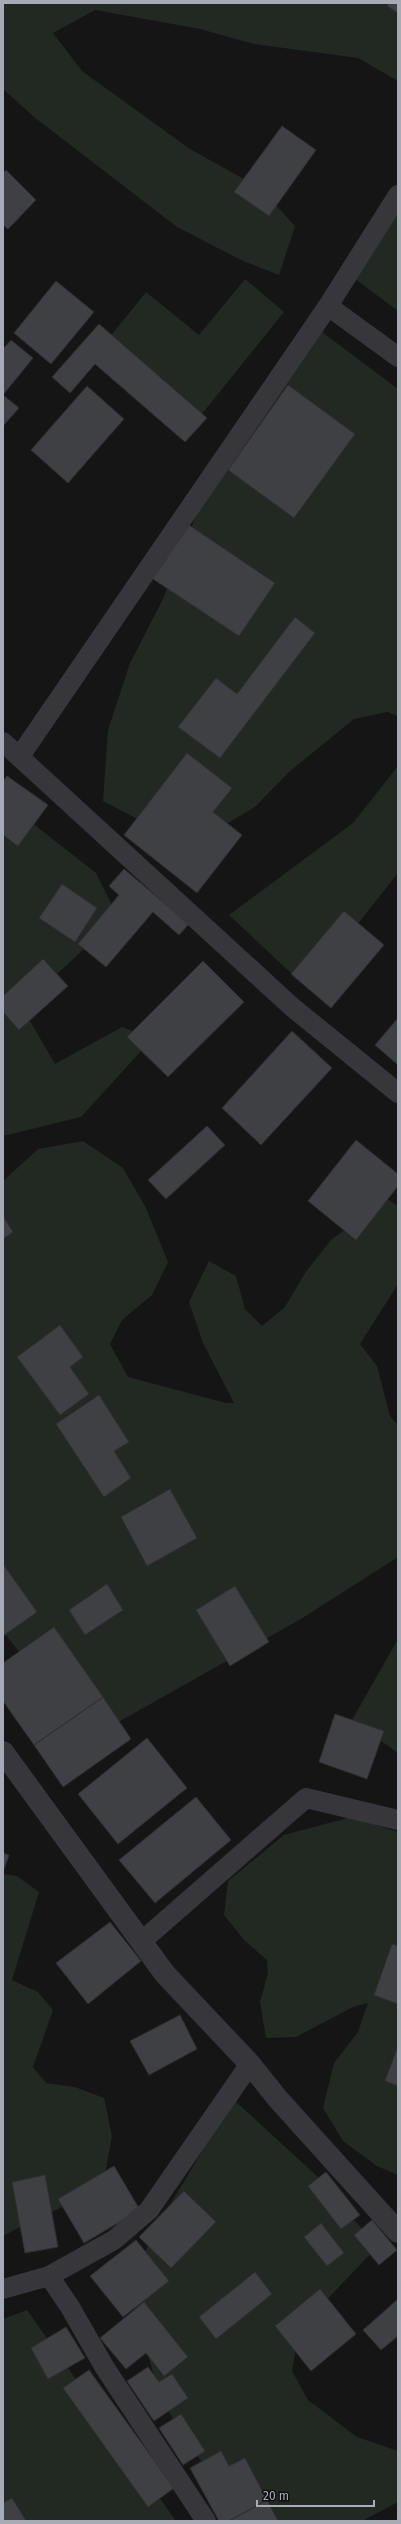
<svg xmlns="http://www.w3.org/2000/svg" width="401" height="2524" font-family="'Fira Sans',sans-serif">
  <rect width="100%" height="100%" fill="#151516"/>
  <!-- green -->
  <path fill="#212922" d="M3,3H398V81L358,58L254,44L200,29L95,10L53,33L82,71L190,149L260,188L295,226L279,275L243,261L177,227L34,117L3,89Z
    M398,212V311L351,276Z
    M245,279L284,312L193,425L100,349L146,292L199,335Z
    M322,332L398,389V716L387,712L354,719L289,772L255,807L189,846L103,801L108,730L130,663L163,599L203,498Z
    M398,766V873L307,988L229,915L353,823Z
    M13,808L96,873L118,917L22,1007L55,1064L122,1027L152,1039L81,1117L3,1136V811Z
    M83,1141L123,1168L146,1208L168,1262L152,1295L122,1320L110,1344L128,1377L226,1403H234L203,1343L189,1302L209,1261L236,1276L245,1309L262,1326L285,1307L305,1273L331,1240L387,1199L398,1206V1284L360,1344L377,1366L390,1416L398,1425V1557L301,1619L90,1738L3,1632V1181L38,1149Z
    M398,1639V1753L352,1720Z
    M351,1817L398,1832V1946L395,1970L398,1985V2175L377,2166L343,2141L323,2108L334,2063L358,2032L368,2003L353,2007L296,2037L266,2038L260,2002L268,1973L267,1960L244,1940L224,1915L228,1881L284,1835Z
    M3,1874L17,1876L39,1892L12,1980L38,1992L53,2010L33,2067L46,2083L75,2087L104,2098L112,2136L102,2190L37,2218L3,2236Z
    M233,2099L318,2177L377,2247L299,2329L292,2371L308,2400L357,2437L398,2451V2502L362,2521H244L184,2437L160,2397L128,2284L170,2205Z
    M27,2310L176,2521H3V2319Z"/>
  <!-- building -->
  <path fill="#3f4043" stroke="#2f2f32" d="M389,3H398V13L387,6Z
    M282,126L316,150L269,216L234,192Z
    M6,170L36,200L8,229L3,225V173Z
    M56,281L94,312L51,364L14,333Z
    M99,324L207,418L185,442L95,364L70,393L52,377Z
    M11,340L33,358L3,395L19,408L3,426V349Z
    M288,385L355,434L294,518L228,470Z
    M87,386L124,419L68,483L31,450Z
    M186,523L275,583L239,636L150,577Z
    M295,617L315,633L220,758L178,727L216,678L237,694Z
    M187,753L232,788L213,812L242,835L197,893L124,835Z
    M7,776L48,805L18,846L3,835V781Z
    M124,869L189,924L179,935L153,912L106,967L78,944L119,895L109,886Z
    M62,884L97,908L75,942L39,918Z
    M344,911L384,945L331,1008L291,974Z
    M43,959L68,986L19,1030L3,1012V996Z
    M203,961L244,1002L168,1077L127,1037Z
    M398,1018V1065L375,1045Z
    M292,1031L332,1068L261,1145L222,1108Z
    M207,1126L225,1145L166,1199L148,1180Z
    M356,1140L398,1174V1186L356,1240L308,1201Z
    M3,1216L13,1232L3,1239Z
    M60,1325L83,1357L70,1367L89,1394L60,1415L17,1357Z
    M99,1395L129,1442L114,1451L131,1478L104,1497L56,1424Z
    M170,1489L197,1538L147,1566L121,1517Z
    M3,1564L37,1612L3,1636Z
    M107,1584L123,1610L85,1635L69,1610Z
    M235,1586L269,1642L230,1666L196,1610Z
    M54,1627L103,1697L34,1745L3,1701V1663Z
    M103,1697L131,1739L63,1787L34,1745Z
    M335,1714L384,1731L367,1779L319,1762Z
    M147,1738L187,1788L118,1844L78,1794Z
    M196,1797L231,1840L155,1903L119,1860Z
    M3,1853L9,1855L3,1872Z
    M110,1922L141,1961L88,2004L56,1963Z
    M392,1944L398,1946V2004L374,1995Z
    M180,2015L197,2049L149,2075L130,2041Z
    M398,2046V2086L385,2081Z
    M114,2166L140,2210L84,2243L58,2199Z
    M326,2172L360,2215L341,2229L308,2186Z
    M45,2175L58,2247L25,2253L12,2182Z
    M184,2191L216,2222L171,2268L139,2237Z
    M372,2220L397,2250L379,2265L354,2235Z
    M321,2223L344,2253L327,2266L304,2237Z
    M136,2240L169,2281L123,2317L90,2276Z
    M255,2272L272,2294L216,2339L199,2317Z
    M320,2289L356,2334L311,2371L275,2326Z
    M398,2299V2336L381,2350L363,2330Z
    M144,2302L188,2357L164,2376L146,2353L126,2369L100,2338Z
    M66,2327L85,2358L48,2379L31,2348Z
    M148,2367L159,2382L172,2374L188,2398L154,2421L127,2381Z
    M89,2370L174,2488L148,2507L63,2388Z
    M181,2414L205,2451L183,2465L159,2428Z
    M221,2451L229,2466L245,2458L267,2500L229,2521H219L190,2468Z
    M12,2498L26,2521H3V2503Z
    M267,2500L278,2521H229Z"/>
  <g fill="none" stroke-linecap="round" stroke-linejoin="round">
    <!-- service -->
    <path stroke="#36363b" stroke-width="20" d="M328,306L398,195
      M3,742L292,1007L398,1093
      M20,756L328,306L398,357
      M142,1941L306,1798L398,1820
      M49,2276L114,2240L149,2210L250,2064
      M3,2289L49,2276L70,2307L105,2368L206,2521"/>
    <!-- minor -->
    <path stroke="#36363b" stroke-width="22" d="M3,1752L165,1974L250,2064L278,2099L398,2232"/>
  </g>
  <!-- border -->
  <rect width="401" height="2524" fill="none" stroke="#a7abb6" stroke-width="8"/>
  <!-- scale -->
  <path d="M257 2500v6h117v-6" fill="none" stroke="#a7abb6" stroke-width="2"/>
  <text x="263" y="2500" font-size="12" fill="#a7abb6" stroke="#101011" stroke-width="3" paint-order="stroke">20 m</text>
</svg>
